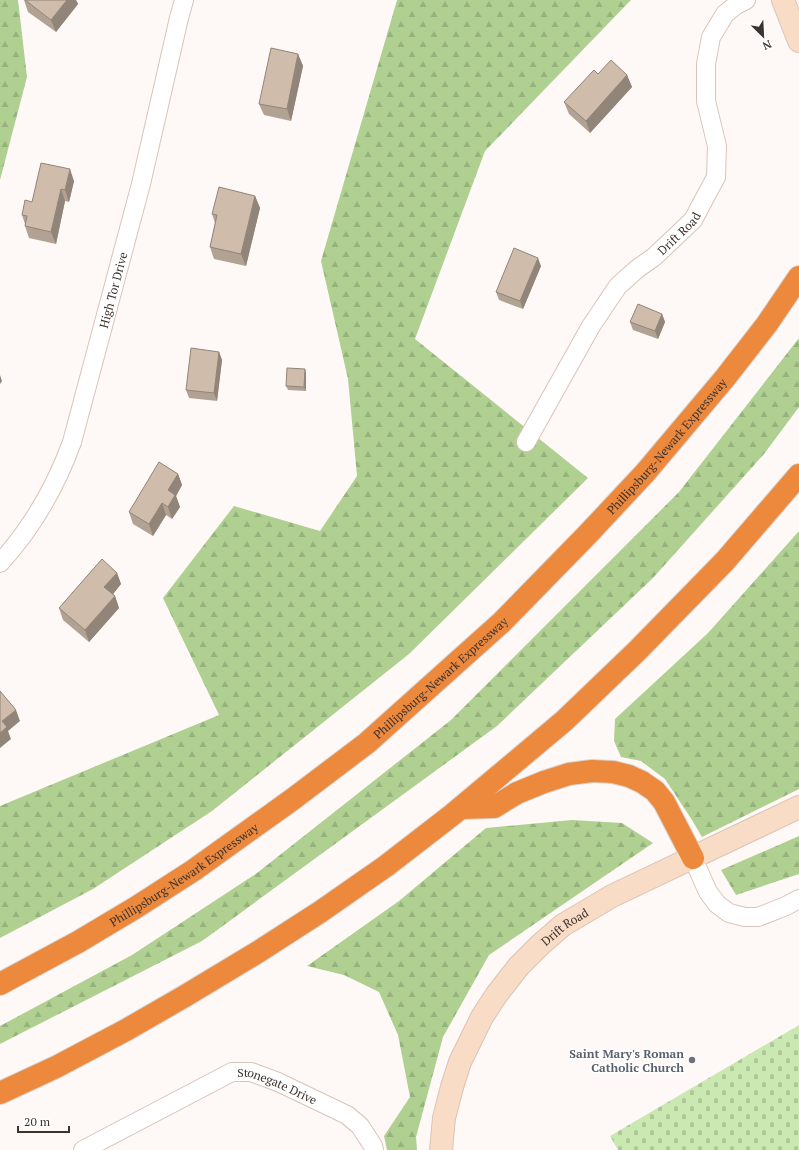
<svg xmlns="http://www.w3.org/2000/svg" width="799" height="1150" font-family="'PT Serif',serif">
  <defs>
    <pattern id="forest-firs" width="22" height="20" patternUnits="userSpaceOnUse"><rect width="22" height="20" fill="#afd091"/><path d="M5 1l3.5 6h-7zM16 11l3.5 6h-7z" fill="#97b37d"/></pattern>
    <pattern id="cemetery-stones" width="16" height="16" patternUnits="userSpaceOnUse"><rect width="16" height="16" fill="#cae8b1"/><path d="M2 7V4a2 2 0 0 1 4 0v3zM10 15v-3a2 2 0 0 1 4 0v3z" fill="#aec799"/></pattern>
  </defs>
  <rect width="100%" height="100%" fill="#fef9f7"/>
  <!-- forest -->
  <path fill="url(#forest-firs)" d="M0,0H18L27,77L0,180Z
    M397,0H631L485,151L415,339L588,478L409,654L212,811L93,889L0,938V806L219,715L163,598L234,506L320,531L357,476L348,379L321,261Z
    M799,338V407L764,454L653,578L497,726L202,941L0,1044V1026L132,955L257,873L451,720L679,492Z
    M799,531V789L702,837L692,820L665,779L641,761L621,757L614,741L615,719L708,633Z
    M572,820L622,823L653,843L489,955L443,1037L416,1137L417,1150H387L384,1136L410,1097L398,1035L379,992L344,975L307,966L399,901L486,828Z
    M799,836V874L736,895L721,870Z"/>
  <!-- cemetery -->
  <path fill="url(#cemetery-stones)" d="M799,1025V1150H618L610,1136Z"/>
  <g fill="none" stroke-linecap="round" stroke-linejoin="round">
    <!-- minor casing -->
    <g stroke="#dac3b7" stroke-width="20">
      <g id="minor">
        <path id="s1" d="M526,442L591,326L618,286L637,269L654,257L693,220L716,177L717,146L706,101V64L711,37L725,14L736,5L746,0"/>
        <path id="s2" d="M0,563C32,528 56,486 72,442L141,184L179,18L184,0"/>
        <path d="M693,858L708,892L717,904L729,913L745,917H758L786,906L799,899"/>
        <path id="s3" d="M83,1150L232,1072H251L278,1082L347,1115L360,1126L373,1146L374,1150"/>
      </g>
    </g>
    <!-- secondary casing -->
    <g stroke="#dac3b7" stroke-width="24">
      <g id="secondary">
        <path d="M783,0L799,41"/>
        <path id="s4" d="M441,1150L444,1118L452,1087L460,1062L482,1017L497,994L519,966L540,945L563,925L612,896L799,807"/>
      </g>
    </g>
    <!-- motorway casing -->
    <g stroke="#d8d6d5" stroke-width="24">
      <g id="motorway">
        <path d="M461,808L494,807L517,793L544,782L569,774L592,771L613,772L629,776L642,782L655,791L664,802L693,858"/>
        <path id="s5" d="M0,984L78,942L135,908L194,870L293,799L367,743L502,622L587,535L645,473L725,378L767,324L799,277"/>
        <path d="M0,1093L56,1067L126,1030L185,996L258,952L320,912L386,866L452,815L564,721L637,651L725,561L799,475"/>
      </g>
    </g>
    <!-- minor -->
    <use href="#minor" stroke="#fff" stroke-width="18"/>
    <!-- secondary -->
    <use href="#secondary" stroke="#f9dcc5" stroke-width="22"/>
    <!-- motorway -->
    <use href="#motorway" stroke="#ec893d" stroke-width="22"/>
  </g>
  <!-- wall -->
  <path fill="#b2a293" d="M24,0H76L78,4L56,32L28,12Z
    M298,54L303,66L291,121L264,115L259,104Z
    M598,74L627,75L632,87L590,133L569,114L564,102Z
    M74,181L69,202L65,201L56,244L29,238L25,226V224L22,215L32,202Z
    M255,196L260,208L246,266L214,259L210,247L215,223L212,214Z
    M541,266L523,309L499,300L496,292Z
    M662,314L665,322L658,339L633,330L630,322Z
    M219,352L222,360L217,401L189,398L186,390Z
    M305,369L306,373V391L288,390L286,386Z
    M178,474L182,485L176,496L180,507L172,519L166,515L153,536L133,524L129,512Z
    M117,573L121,584L113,594L115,596L119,608L89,642L63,620L59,608Z"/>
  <!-- shaded-wall -->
  <path fill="#918478" d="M67,0H76L78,4L56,32L51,20Z
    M298,54L303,66L291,121L287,109Z
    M627,75L632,87L590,133L586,121Z
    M70,169L74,181L69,202L65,190Z
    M61,189L65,201L56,244L51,232Z
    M255,196L260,208L246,266L241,254Z
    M538,258L541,266L523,309L520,301Z
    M662,314L665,322L658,339L655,331Z
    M219,352L222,360L217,401L214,393Z
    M305,369L306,373V391L304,387Z
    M0,375L2,381L0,384Z
    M178,474L182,485L176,496L180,507L172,519L168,507V490Z
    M162,503L166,515L153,536L149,524Z
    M117,573L121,584L109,599L104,587Z
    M115,596L119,608L89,642L85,630Z
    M16,710L20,721L8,731L11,739L0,748V733L2,721Z"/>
  <!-- building -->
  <path fill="#cfbcab" stroke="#918478" d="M25,0H67L51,20Z
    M271,48L298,54L287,109L259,104Z
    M611,60L627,75L586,121L564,102L594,70L598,74Z
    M41,163L70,169L65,190L61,189L51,232L25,226L27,216L22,215L25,200L32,202Z
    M219,187L255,196L241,254L210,247L217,215L212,214Z
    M514,248L538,258L520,301L496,292Z
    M638,304L662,314L655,331L630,322Z
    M191,348L219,352L214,393L186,390Z
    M287,368L305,369L304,387L286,386Z
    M159,462L178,474L168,490L175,495L168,507L162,503L149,524L129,512Z
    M102,559L117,573L104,587L115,596L85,630L59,608Z
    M0,691L16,710L2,721L7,727L0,733Z"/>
  <!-- markers -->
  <circle fill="#6b7280" stroke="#fff" stroke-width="1.5" cx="692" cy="1060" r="4"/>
  <g text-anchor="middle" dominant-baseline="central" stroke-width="3" stroke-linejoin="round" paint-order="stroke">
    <!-- street labels -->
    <g font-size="12" fill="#3c322e" stroke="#fff">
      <text stroke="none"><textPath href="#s1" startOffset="262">Drift Road</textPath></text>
      <text stroke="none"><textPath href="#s2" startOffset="299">High Tor Drive</textPath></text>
      <text stroke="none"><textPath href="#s5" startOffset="862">Phillipsburg-Newark Expressway</textPath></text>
      <text stroke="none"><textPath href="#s5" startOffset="538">Phillipsburg-Newark Expressway</textPath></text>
      <text stroke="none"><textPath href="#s5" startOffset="214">Phillipsburg-Newark Expressway</textPath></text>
      <text stroke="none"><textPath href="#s4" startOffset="264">Drift Road</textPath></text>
      <text stroke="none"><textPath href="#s3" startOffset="216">Stonegate Drive</textPath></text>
    </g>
    <!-- worship labels -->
    <g font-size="12" font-weight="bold" fill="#5b616d" stroke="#fff" text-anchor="end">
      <text x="684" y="1053">Saint Mary's Roman<tspan x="684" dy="14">Catholic Church</tspan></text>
    </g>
  </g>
  <!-- north arrow -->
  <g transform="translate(763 36) rotate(156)" stroke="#ffffff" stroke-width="3" paint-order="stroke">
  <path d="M0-3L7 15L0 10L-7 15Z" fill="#3c322e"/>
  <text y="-6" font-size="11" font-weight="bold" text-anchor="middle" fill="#3c322e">N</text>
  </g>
  <!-- scale -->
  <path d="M18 1126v6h51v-6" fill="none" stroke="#3c322e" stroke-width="2"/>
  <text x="24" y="1126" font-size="12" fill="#3c322e" stroke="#ffffff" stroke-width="3" paint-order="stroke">20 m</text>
</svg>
